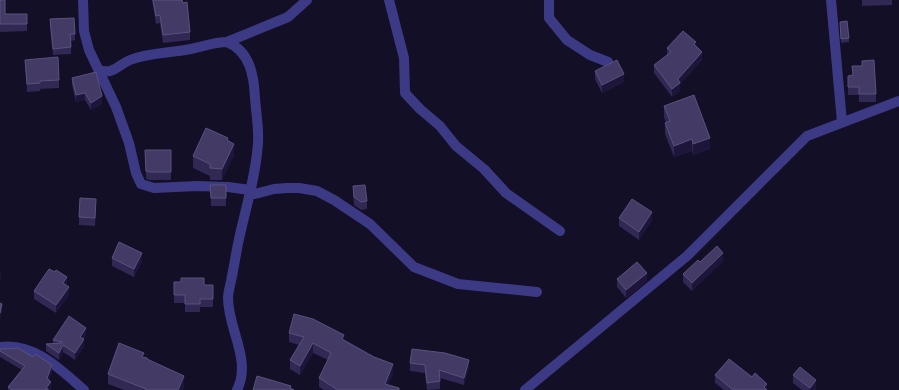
<svg xmlns="http://www.w3.org/2000/svg" width="899" height="390" font-family="'Space Grotesk',sans-serif">
  <rect width="100%" height="100%" fill="#130f26"/>
  <g fill="none" stroke-linecap="round" stroke-linejoin="round">
    <!-- minor -->
    <path stroke="#3d3a85" stroke-width="10" d="M83,0L84,31L89,50L116,107L129,143L136,173L141,184L154,188L197,186L228,187L250,190L255,194L274,189L287,188H299L317,191L334,200L370,224L414,267L458,284L537,292
      M389,0L404,58L405,93L420,109L440,126L456,146L484,169L506,193L560,231
      M549,0V18L567,40L590,55L608,62
      M831,0L842,122
      M227,42C250,51 254,76 255,98C256,113 259,128 258,143C256,175 246,207 239,239C236,253 234,267 231,281C230,286 228,293 228,298C228,329 252,360 237,390
      M99,70C113,75 118,65 130,60C147,53 167,53 185,50C199,48 213,42 227,42L288,17L307,0
      M0,347C34,342 61,370 84,390
      M525,390L687,256L807,136L899,101"/>
  </g>
  <!-- wall -->
  <path fill="#312854" d="M0,0L5,14H27V31L0,32Z
    M152,0H182L190,32V40L163,43L160,23L156,24Z
    M862,0H892V5L862,6Z
    M50,19L75,34V40L71,41V54L53,55L50,26Z
    M840,22L849,38V42L841,43Z
    M696,46L702,60L680,84V91L672,97L654,73V65L667,56V48Z
    M25,60L59,80V88L40,89V91L27,92Z
    M595,71L624,82L602,93L595,79Z
    M848,76L876,94V102H859V95H848Z
    M72,78L102,104L91,110L85,100L76,102L72,85Z
    M664,106L710,149L693,155L692,151L674,157L665,134V123L666,122L664,118Z
    M228,141L234,155L222,180H210V176L193,168V156Z
    M145,150H171V180H150L146,179Z
    M210,185H226V206H211Z
    M353,186L367,201V209L361,210L354,205L353,194Z
    M96,207L95,226L79,225V217Z
    M619,218L652,220L639,240L619,226Z
    M112,258L142,261L134,277L112,266Z
    M723,261L692,291L683,282V274L700,262Z
    M617,279L647,281L626,298L617,287Z
    M174,282L204,285H213V307H200V312H185V303H174Z
    M66,285L69,295L56,313L34,299V291Z
    M289,333L344,340L393,373L388,385L399,390H324L319,387V378L328,360L313,353L300,375L290,369V360L299,345L289,342Z
    M86,335L83,339L84,346L75,360L63,352L59,360L46,351V344H53V340Z
    M0,349L52,371L49,380L51,388L50,390H8V387L22,370L0,357Z
    M144,357L184,386L183,390H124L108,384V374Z
    M410,363L469,367L464,385L440,378V389L427,390L425,373L410,371Z
    M715,375L752,377L767,384V390H724L715,383Z
    M793,375L816,388L815,390H802L793,383Z"/>
  <!-- shaded-wall -->
  <path fill="#1d163a" d="M702,52V60L680,84V91L672,97V89L678,79Z
    M624,74V82L602,93V85Z
    M85,93V100L76,102V95Z
    M102,96V104L91,110V103Z
    M710,138V149L693,155V144Z
    M692,139V151L674,157V146Z
    M234,144V155L222,180V169Z
    M652,212V220L639,240V232Z
    M142,253V261L134,277V269Z
    M723,253V261L692,291V283Z
    M1,271V279L0,280V273Z
    M647,273V281L626,298V290Z
    M67,277V285L63,283Z
    M69,287V295L56,313V305Z
    M2,304V311L0,321V313Z
    M86,328V335L80,344V337Z
    M84,339V346L75,360V353Z
    M313,343V353L300,375V366Z
    M63,345V352L59,360V353Z
    M469,360V367L464,385V378Z
    M393,364V373L386,390L385,384Z
    M52,365V371L47,385V378Z
    M184,376V386L183,390H178Z
    M816,380V388L815,390H810V388Z
    M51,382V388L50,390H46V388Z
    M767,384V390L764,387Z"/>
  <!-- building -->
  <path fill="#433a66" stroke="#5a527e" d="M0,0H5V14H27V24H0Z
    M153,0H182L183,3L187,2L190,32L163,35L160,15L156,16Z
    M74,18L75,34H70L71,47L53,49L50,19Z
    M847,21L849,38L841,39L840,22Z
    M683,31L696,42L694,44L702,52L678,79L680,83L672,89L654,65L671,52L667,48Z
    M58,57L59,80L40,81V83L27,84L25,60Z
    M617,60L624,74L602,85L595,71Z
    M874,60L876,94H859V87H848V76L853,75L852,66H862V61Z
    M96,72L102,96L91,103L85,93L76,95L72,78Z
    M694,95L710,138L693,144L692,139L674,146L665,123L670,121L664,106Z
    M206,128L228,138L227,140L234,144L222,169L210,168V164L193,156Z
    M145,150H171V172H150L146,171Z
    M210,185H226V198H211Z
    M365,185L367,201L361,202L354,197L353,186Z
    M80,198L96,199L95,218L79,217Z
    M632,199L652,212L639,232L619,218Z
    M119,242L142,253L134,269L112,258Z
    M717,246L723,253L692,283L683,274L698,260L700,262Z
    M637,262L647,273L626,290L617,279Z
    M49,269L55,272L56,270L67,277L63,283L69,287L56,305L34,291Z
    M181,278H204V285H213V299H200V304H185V295H174V282H181Z
    M0,303L2,304L0,313Z
    M294,314L313,319L344,335L342,339L374,357L393,364L385,384L399,388V390H338L319,378L331,353L313,343L300,366L290,360L304,337L289,333Z
    M69,316L86,328L80,337L84,339L75,353L63,345L59,353L46,344L62,343V342L53,340Z
    M119,343L144,353L142,357L147,358V359L184,376L178,390H146V389L108,374Z
    M18,348L33,357L35,354L52,365L47,378L51,382L46,388L48,389V390H12L8,387L25,366L0,351V349Z
    M412,349L445,353L469,360L464,378L439,370L440,381L427,383L425,365L410,363Z
    M729,359L752,377L755,373L767,384L764,387L767,390H736L734,388L733,390L715,375Z
    M800,367L816,380L810,388L793,375Z
    M257,376L291,386L290,388L294,390H253Z"/>
</svg>
